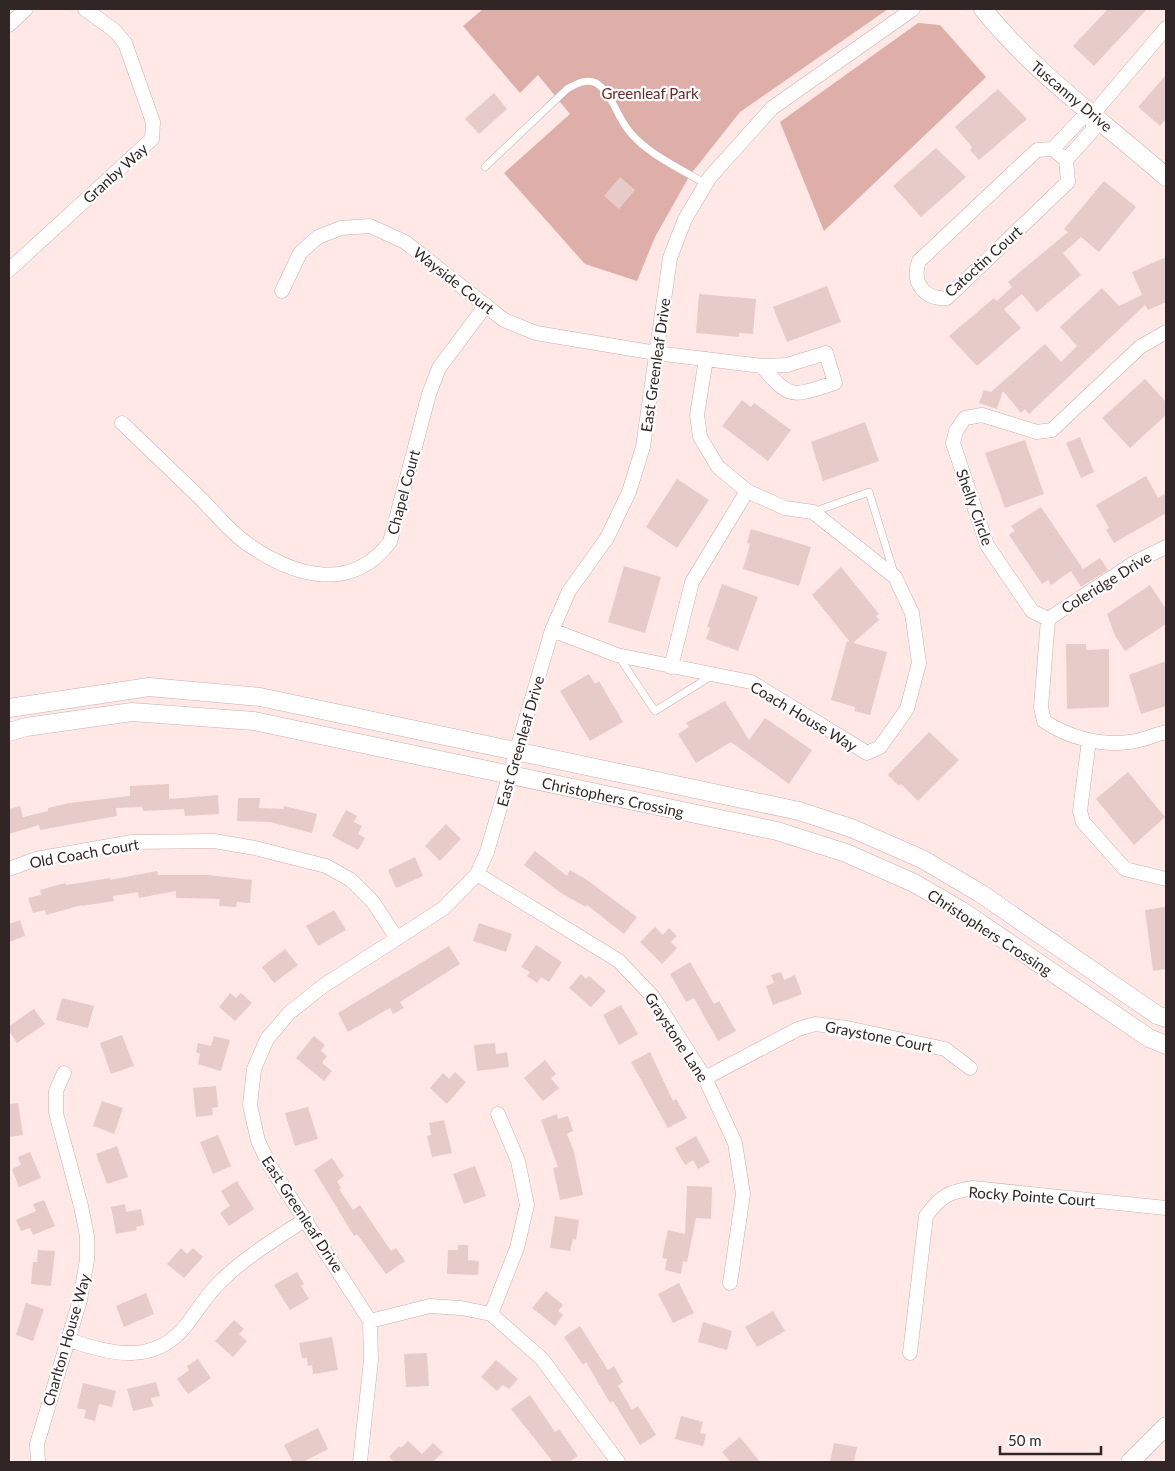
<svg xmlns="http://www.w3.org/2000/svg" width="1175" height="1471" font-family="Lato,sans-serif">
  <rect width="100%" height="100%" fill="#ffe8e5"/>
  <!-- green -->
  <path fill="#deaea8" d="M483,9H888L740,112L690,175L655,237L637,281L585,264L504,173L570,114L538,75L520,93L463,26Z
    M918,23L940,25L986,77L824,231L780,122Z"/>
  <!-- building -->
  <path fill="#e7cbc8" d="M1108,9H1147L1094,66L1073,46Z
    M1166,75V119L1160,126L1138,107Z
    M998,89L1027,119L979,160L970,150L972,147L955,127Z
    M494,93L507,109L479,134L465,119Z
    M936,148L966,177L921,217L893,186Z
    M620,177L635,190L619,209L604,196Z
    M1104,181L1136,207L1099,252L1081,237L1063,253L1081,275L1037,312L1022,294L1004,309L1021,328L977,366L949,336L994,298L997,301L1012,287L1008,282L1068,232L1064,229Z
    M1166,257V302L1148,310L1145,305L1029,414L1025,409L1021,413L1003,391L997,409L979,403L984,390L991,392L1045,344L1061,362L1077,346L1060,327L1102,288L1119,306L1142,295L1132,272Z
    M827,286L841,322L787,342L773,307Z
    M699,294L756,299L753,334L739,333V337L696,333Z
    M1145,379L1166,402V415L1130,448L1102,418Z
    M742,400L751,407L754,403L791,430L768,461L722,426Z
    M865,422L879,461L823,481L811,442Z
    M1080,437L1094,472L1081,478L1066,443Z
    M1025,440L1044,494L1005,508L985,453Z
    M1146,476L1158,498L1166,493V513L1114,543L1106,530L1109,528L1096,505Z
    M677,479L709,500L677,548L646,527Z
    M1041,507L1083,569L1100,558L1108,570L1081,587L1071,571L1051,585L1048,580L1042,584L1009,535L1015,531L1011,526Z
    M751,529L811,547L799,586L743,569L750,544L747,543Z
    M624,566L661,577L645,633L608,622Z
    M841,567L879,614L876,616L879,620L853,643L887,652L870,715L854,711L855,707L831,700L847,641L850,642L812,595Z
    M722,584L758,597L738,651L706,639L710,628L707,627Z
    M1150,585L1166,609V624L1125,651L1115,636L1107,614Z
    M1066,644H1086V650L1109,649V707L1067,709Z
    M1166,661V706L1141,714L1129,675Z
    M589,674L595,684L599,681L623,722L590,741L560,691Z
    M725,701L749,740L765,718L812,750L789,784L731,742L696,763L678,734L689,727L686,723Z
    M929,732L959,760L918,801L901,784L899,786L888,775Z
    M1128,772L1165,817L1134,845L1096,799Z
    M169,784V799L218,795L219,814L185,816L184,809L143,811L142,807L116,808L117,816L40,830L39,825L9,834V809L20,806L23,817L48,811V808L69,803L130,796V786Z
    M238,798H260L259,808L284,809V806L317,814L312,833L270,822L237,821Z
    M346,810L357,816L354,822L362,826L358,834L365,838L358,850L332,836Z
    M446,824L461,839L440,861L425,846Z
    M535,851L567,876L570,870L587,880L637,917L624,934L587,905L586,907L561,893L524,865Z
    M415,857L423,876L396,888L388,870Z
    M157,871L158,875H209L252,880L250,903L237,902L236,907L219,906L220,899L176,898V891L139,898L138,892L113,896L114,901L82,906V905L46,915L45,910L33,913L28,898L41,895L40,890L65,883L66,885L110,878V880Z
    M1165,907L1166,969L1153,971L1145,910Z
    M334,910L346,930L318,946L306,926Z
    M20,920L25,936L9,942V924Z
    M479,923L512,934L506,952L473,941Z
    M655,927L663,935L669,928L677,936L671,942L677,948L662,964L640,942Z
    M536,945L562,962L549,982L541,977L537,983L527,976L530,972L521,967Z
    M449,946L460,964L400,1002L404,1008L393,1014L390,1008L348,1032L338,1013Z
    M285,949L298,965L274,983L262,967Z
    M690,962L714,1004L719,1001L736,1031L718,1041L694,998L686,1002L670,974Z
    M781,972L784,980L795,975L802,994L773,1005L766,986L774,983L771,975Z
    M581,974L586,979L589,976L606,991L591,1007L569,988Z
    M230,993L236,998L241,993L252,1003L235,1021L219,1007Z
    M62,998L94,1006L88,1028L56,1020Z
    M621,1005L638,1034L619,1045L603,1015Z
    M34,1009L45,1024L17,1043L9,1031V1026Z
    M122,1035L134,1066L111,1074L100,1043Z
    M214,1036L230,1040L221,1071L198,1064L200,1054L196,1052L198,1043L211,1046Z
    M314,1036L325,1045L321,1051L327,1056L322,1063L332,1071L324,1081L296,1058Z
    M495,1043L496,1054L507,1052L509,1067L477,1071L474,1045Z
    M650,1052L673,1101L676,1099L687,1118L668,1128L631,1062Z
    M545,1060L556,1074L551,1078L559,1088L543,1101L524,1078Z
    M455,1072L466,1082L447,1104L430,1088L443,1073L449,1079Z
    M216,1086L218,1107L212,1108L213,1115L196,1117L193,1088Z
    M102,1101L123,1108L114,1134L93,1126Z
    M18,1103L23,1135L9,1137V1104Z
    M308,1107L318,1139L295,1146L285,1113Z
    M557,1114L558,1119L568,1116L573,1131L567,1134L574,1152L583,1195L560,1200L553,1168L558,1167L541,1120Z
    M444,1120L452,1153L432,1157L427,1136L431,1135L429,1123Z
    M218,1135L231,1166L213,1174L200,1142Z
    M696,1136L710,1162L698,1169L693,1160L685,1165L675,1148Z
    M117,1146L128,1177L107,1184L96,1154Z
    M30,1152L41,1178L19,1187L12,1169L21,1165L18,1157Z
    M332,1158L344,1176L337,1181L341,1188L339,1189L353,1210L360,1205L391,1251L396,1248L405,1261L386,1274L357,1234L354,1236L314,1170Z
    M475,1166L486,1196L464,1204L453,1174Z
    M237,1181L254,1209L229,1226L220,1213L230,1206L221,1191Z
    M687,1186L712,1187L711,1219L696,1218L687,1262L683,1261L681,1274L665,1270L667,1259L662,1258L668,1230L685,1234Z
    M44,1200L55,1226L33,1235L30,1228L21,1231L16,1220L36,1211L33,1204Z
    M125,1204L126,1212L141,1209L144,1225L136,1227L137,1230L116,1234L111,1207Z
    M555,1216L579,1220L576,1240L573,1239L570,1251L550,1248Z
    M458,1245H468V1260L479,1261L478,1275L447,1274L448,1250H458Z
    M181,1248L187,1254L193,1248L203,1257L184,1278L167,1264Z
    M38,1250L55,1251L51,1286L31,1284L33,1262H37Z
    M297,1272L304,1284L301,1286L309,1299L290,1310L274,1285Z
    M679,1283L694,1313L673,1323L658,1294Z
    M546,1291L563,1305L558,1311L563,1315L555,1326L532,1308Z
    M146,1293L154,1314L124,1327L116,1306Z
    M26,1303L44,1309L33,1341L16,1335Z
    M773,1311L785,1331L757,1347L745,1327Z
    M234,1320L244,1329L239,1334L247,1341L233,1357L215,1341Z
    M703,1322L732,1331L727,1350L698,1342Z
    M580,1326L608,1370L614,1366L623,1382L618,1386L632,1410L638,1406L656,1435L640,1445L613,1401L610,1403L586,1362L583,1365L564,1337Z
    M332,1337L338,1370L313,1374L312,1365L308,1366L307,1358H302L299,1343Z
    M427,1353L429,1386L406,1387L404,1354Z
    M198,1359L211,1378L188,1394L177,1379L189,1370L187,1366Z
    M496,1360L518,1379L509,1389L503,1385L497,1391L481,1377Z
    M156,1382L160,1396L151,1398L153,1406L133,1411L127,1389Z
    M83,1383L116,1391L112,1407L99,1404L95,1421L84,1418L86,1410L77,1408Z
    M530,1395L555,1432L559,1429L578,1456L569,1462H553L511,1409Z
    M681,1416L703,1422L700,1433L706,1434L703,1446L675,1439Z
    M318,1428L328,1449L303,1462H293L284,1445Z
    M740,1437L760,1462H730L722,1452Z
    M408,1441L422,1454L433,1443L443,1452L433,1462H394L389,1457L399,1446L401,1448Z
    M834,1443L857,1447L854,1462H830Z"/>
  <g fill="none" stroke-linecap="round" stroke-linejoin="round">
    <!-- service casing -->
    <g stroke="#c9afab" stroke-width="8">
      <path id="service" d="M485,167L567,89C576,84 586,78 596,83C612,93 617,117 629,131C647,154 681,169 706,184
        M813,512L869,492L894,573
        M619,657L655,711L713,675"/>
    </g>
    <!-- minor casing -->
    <g stroke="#c9afab" stroke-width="15">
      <path id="minor" d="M9,25L26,9
        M1053,149L1066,160L1068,182L947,298C925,300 911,283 919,261L1037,150L1053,149L1080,120L1093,114L1166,28
        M1066,160L1093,130V114
        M9,270L152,139L153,122L125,43L115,31L85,9
        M282,291L300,253L318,237L341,228L370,226L405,242L504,320L536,333L656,353L762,366
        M1166,332L1140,347L1052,430L1037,432L982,415L965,418L956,431L953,443L987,545L1032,611L1048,619L1041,707L1044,721C1067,737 1101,746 1129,742C1141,741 1154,735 1166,732
        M826,353L835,383C794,395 791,402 762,366L787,365Z
        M122,423C147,447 172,471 196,494C214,511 231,534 252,547C297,577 352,592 390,542L429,394L439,368L486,305
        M1048,619L1137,561L1166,547
        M552,630L617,655L751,682L867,753L880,747L907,709L919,663L912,613L895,577L813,512L785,508L747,491L718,467L700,437L697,415L706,359
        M671,667L692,582L747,491
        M1089,740L1080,811L1083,822L1125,869L1166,879
        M9,869L36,859L132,842L214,841L255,848L326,866L351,880L373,902L396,937
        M477,874L619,961L653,997L705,1078L735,1143L743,1194L730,1283
        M705,1078L798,1029L815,1024L847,1028L945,1049L970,1068
        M491,1314L517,1248L527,1205L518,1161L498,1114
        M370,1321L430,1306L461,1308L491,1314L542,1359L618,1462
        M69,1340C111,1354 155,1366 187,1324C198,1310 207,1294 220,1282C245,1257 277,1238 306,1219
        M910,1353L926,1216C941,1196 948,1192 973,1188L1166,1208
        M38,1462L37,1444L80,1300L87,1260V1236L81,1206L56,1113V1091L64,1073
        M360,1462L371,1360L370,1321L270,1166L258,1141L250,1105L254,1069L267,1039L289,1013L323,986L444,908L477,874L487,852L552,630L569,591L607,538L629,492L643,447L670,258L685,219L710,177L772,108L913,9"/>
    </g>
    <!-- tertiary casing -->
    <g stroke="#c9afab" stroke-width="19">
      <path id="tertiary" d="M983,9C1035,74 1104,122 1166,177
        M9,708L149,687L260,697L799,811L851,828L922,859L980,893L1157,1015L1166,1018
        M9,732L26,727L132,712L254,721L777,831L846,853L914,883L962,911L1149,1038L1166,1045
        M1130,1462L1166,1426"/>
    </g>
    <!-- service -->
    <use href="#service" stroke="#fff" stroke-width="7"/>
    <!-- minor -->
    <use href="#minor" stroke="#fff" stroke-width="14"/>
    <!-- tertiary -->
    <use href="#tertiary" stroke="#fff" stroke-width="18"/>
  </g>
  <g text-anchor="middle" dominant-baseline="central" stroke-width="4.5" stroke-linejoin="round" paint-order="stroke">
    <!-- park labels -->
    <g font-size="15" fill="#6c2824" stroke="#fff">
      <text x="650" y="93">Greenleaf Park</text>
    </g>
    <!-- street labels -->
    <g font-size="15" fill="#312625" stroke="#fff">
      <text transform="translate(1072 96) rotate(40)">Tuscanny Drive</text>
      <text transform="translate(115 173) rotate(-42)">Granby Way</text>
      <text transform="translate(983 261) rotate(-42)">Catoctin Court</text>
      <text transform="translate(454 280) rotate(38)">Wayside Court</text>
      <text transform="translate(655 365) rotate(-82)">East Greenleaf Drive</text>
      <text transform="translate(403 492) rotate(-75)">Chapel Court</text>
      <text transform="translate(975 507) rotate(70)">Shelly Circle</text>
      <text transform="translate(1106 582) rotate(-32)">Coleridge Drive</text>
      <text transform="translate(804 716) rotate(31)">Coach House Way</text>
      <text transform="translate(520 741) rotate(-74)">East Greenleaf Drive</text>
      <text transform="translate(613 797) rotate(12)">Christophers Crossing</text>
      <text transform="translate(84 853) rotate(-10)">Old Coach Court</text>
      <text transform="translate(990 932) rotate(33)">Christophers Crossing</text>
      <text transform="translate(879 1036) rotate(11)">Graystone Court</text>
      <text transform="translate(677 1037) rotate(57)">Graystone Lane</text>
      <text transform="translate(1032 1196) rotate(4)">Rocky Pointe Court</text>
      <text transform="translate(303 1214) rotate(57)">East Greenleaf Drive</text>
      <text transform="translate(66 1340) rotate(-74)">Charlton House Way</text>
    </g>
  </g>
  <!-- border -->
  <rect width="1175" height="1471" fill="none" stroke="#312625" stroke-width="20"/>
  <!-- scale -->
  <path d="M1000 1446v8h101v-8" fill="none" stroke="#312625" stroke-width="2.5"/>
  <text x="1008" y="1446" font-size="15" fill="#312625" stroke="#ffffff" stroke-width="4" paint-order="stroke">50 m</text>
</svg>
